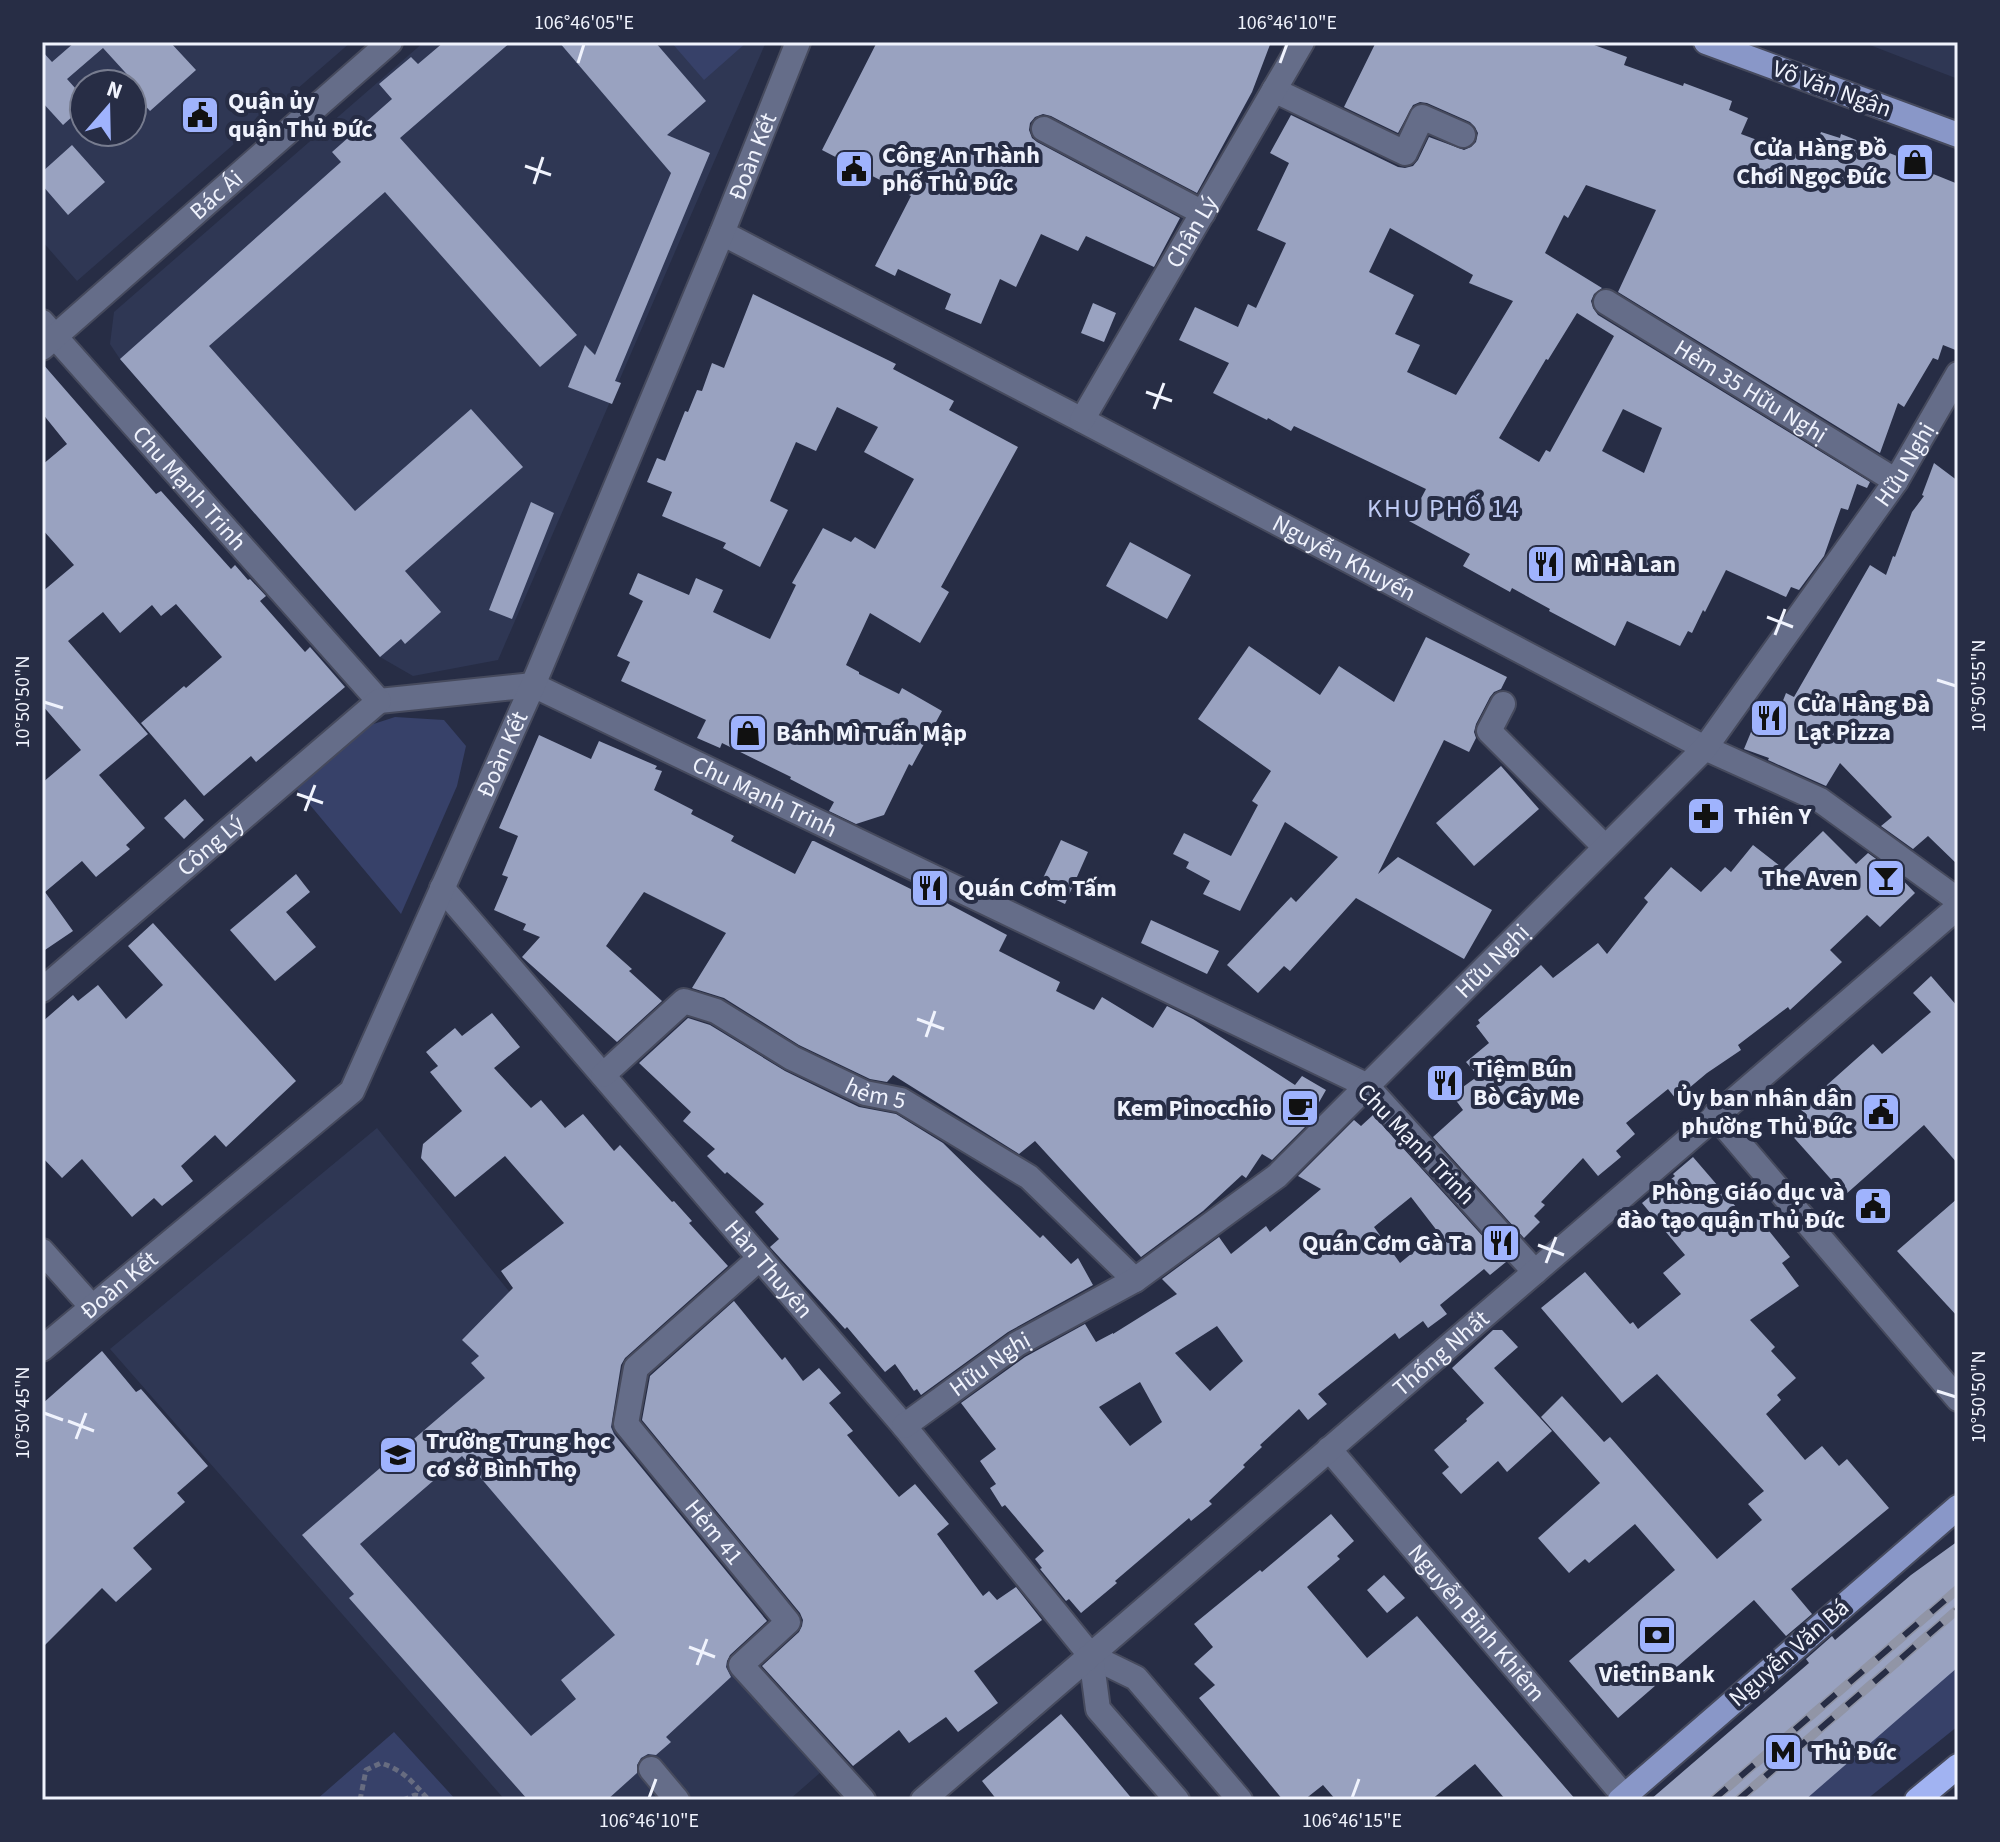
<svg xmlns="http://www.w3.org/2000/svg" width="2000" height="1842" font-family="'Source Sans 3',sans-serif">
  <rect width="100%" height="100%" fill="#272d45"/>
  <!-- built -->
  <path fill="#2f3754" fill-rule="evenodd" d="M42,42H351L77,281L42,241ZM84,84H132V132H84Z
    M424,42H766L498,660L413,676L380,657L120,359L110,344L114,312Z
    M1862,42H1958V79Z
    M377,1128L621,1430L566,1480L821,1772L789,1800H505L110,1349Z"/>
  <!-- green -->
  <path fill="#374169" d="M671,42H747L704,80Z
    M395,717L444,720L466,746L457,786L401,914L290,781L355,730Z
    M1958,1596V1726L1866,1800H1715Z
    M394,1732L456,1800H316Z"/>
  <!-- building -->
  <path fill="#99a2c0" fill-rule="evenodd" d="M75,42H170L196,70L150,111L132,91L131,84L134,82L103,48L67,79L84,98V106L63,125L42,102V51L52,62Z
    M444,42H511L400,138L577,335L540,367L385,192L209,346L355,511L471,409L523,467L405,571L441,612L405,644L401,639L380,657L120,359L341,162L332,152L392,99L379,84L411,57L418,64Z
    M559,42H655L706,101L667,135L710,153L615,381L621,383L612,404L568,387L585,345L595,355L671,173Z
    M877,42H1271L1252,92L1197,193L1051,116L1043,114L1035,117L1030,123L1029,130L1032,138L1037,142L1180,218L1154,267L1086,236L1078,251L1041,234L1016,287L1000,279L981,324L945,309L951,294L898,269L895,276L875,266L911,196L822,150Z
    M1376,42H1586L1627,57L1624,65L1683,86L1684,83L1732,101L1729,110L1748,118L1741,134L1811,160L1821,132L1840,138L1841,134L1902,158L1901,161L1958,184V351L1943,345L1938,360L1933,358L1904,407L1898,403L1880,453L1618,292L1656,210L1586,185L1568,218L1564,215L1545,253L1602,288L1594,294L1591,301L1593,308L1598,315L1870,482L1867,488L1857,484L1848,510L1841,508L1824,556L1799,590L1791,587L1786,597L1726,570L1705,612L1703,610L1692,633L1688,631L1680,646L1627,621L1615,646L1549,611L1550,609L1512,588L1510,592L1463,566L1470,554L1409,521L1426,489L1294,426L1291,431L1268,418L1267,420L1213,393L1229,363L1179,340L1195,307L1238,327L1248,304L1256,308L1286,243L1257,230L1289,163L1270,153L1291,115L1398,167L1405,168L1413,166L1418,160L1429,137L1464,150L1471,147L1476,142L1478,133L1475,127L1470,122L1427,103L1420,102L1413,105L1398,133L1344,107ZM1390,228L1473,275L1469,283L1513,301L1456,395L1407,372L1420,345L1395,334L1414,295L1369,272ZM1577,313L1614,336L1550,452L1546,450L1539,462L1499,438L1546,359L1548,360ZM1623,409L1662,428L1644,473L1602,451Z
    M72,145L105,182L68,215L42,185V172Z
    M753,294L896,364L893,369L954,401L949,410L1018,447L941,587L949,592L920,643L870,613L846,665L859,672V674L899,694L902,688L942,711L912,766L909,764L884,815L856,824L829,811L834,802L790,779L791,777L722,743L720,748L697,738L706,720L621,681L630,662L617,656L643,601L629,594L638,573L689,595L696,578L723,590L713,612L770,639L796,585L792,583L823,528L851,542L855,537L875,549L914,479L864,452L878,427L837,407L816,451L796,442L770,501L788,510L760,567L723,548L726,543L662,516L672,492L647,482L657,458L665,461L685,411L688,412L697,390L702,391L712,363L724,368Z
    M1093,303L1116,313L1104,342L1081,333Z
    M42,363L156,494L161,491L231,569L235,565L248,580L250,579L266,596L260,601L305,652L310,647L345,687L256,762L251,756L204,796L141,723L184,686L186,688L222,657L176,604L161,616L152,605L120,633L103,612L68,641L148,734L99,775L145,828L126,845L130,849L96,877L82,861L45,892L73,931L42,952V783L81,750L42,705V592L74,565L42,529V465L67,444L42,413Z
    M1934,463L1958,481V865L1928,836L1913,849L1881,826L1892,817L1840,763L1826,786L1768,760L1769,758L1744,749L1756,720L1773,726L1786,693L1794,697L1870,565L1886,575L1893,556L1895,557L1912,512L1924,496L1922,495Z
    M531,502L554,513L512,619L489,610Z
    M1130,542L1191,575L1167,619L1106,586Z
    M1426,637L1507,677L1501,689L1494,692L1490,697L1476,724L1474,732L1476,738L1469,752L1444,740L1378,874L1398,857L1492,910L1464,959L1356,898L1290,971L1284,966L1258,993L1227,965L1291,897L1296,902L1338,857L1285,822L1240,911L1203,894L1210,881L1186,868L1189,862L1173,854L1184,833L1231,856L1258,805L1252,801L1271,771L1198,719L1249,646L1320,695L1339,666L1394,702Z
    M539,735L591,759L599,741L657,766L655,769L662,771L654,790L693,810L691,814L734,836L731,841L795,874L812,841H814L943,905L945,902L1007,935L999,951L1060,982L1056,991L1094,1010L1102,997L1153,1028L1167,1006L1193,1019L1295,1085L1302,1076L1326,1090L1305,1127L1272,1160L1262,1154L1246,1178L1242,1175L1203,1211L1141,1257L1035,1141L1019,1154L893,1075L887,1082L870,1079L799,1045L724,998L692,988L726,933L644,892L606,946L632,969L629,971L662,1001L617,1042L522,957L540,937L523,930L526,924L494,910L508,877L502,875L518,836L499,828Z
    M1501,766L1539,809L1474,866L1436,823Z
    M185,799L204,820L184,839L164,818Z
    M1823,831L1856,864L1868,853L1898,875L1915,893L1880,927L1867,915L1830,950L1842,962L1790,1010L1788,1007L1738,1045L1741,1050L1707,1073L1676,1099L1668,1089L1626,1123L1635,1134L1616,1151L1621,1157L1598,1176L1583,1158L1541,1202L1545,1205L1534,1216L1540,1222L1524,1238L1433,1137L1463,1110L1452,1095L1478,1076L1466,1062L1489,1043L1476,1026L1480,1023L1478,1020L1541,965L1553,978L1598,943L1607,954L1648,902L1644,898L1671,867L1701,892L1725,867L1731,872L1753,845L1784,869Z
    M1061,840L1088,852L1065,904L1037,891Z
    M296,874L310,892L286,912L316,947L275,981L230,930Z
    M1151,920L1219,951L1207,974L1141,943Z
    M153,923L296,1081L226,1147L215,1135L181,1166L193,1181L162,1206L154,1198L132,1217L82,1159L62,1178L42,1157V1022L73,995L78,1001L98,985L126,1019L163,985L128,946Z
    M1931,976L1958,1007V1164L1924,1125L1845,1195L1788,1131L1807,1115L1800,1109L1873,1044L1882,1054L1931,1012L1913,993Z
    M492,1013L520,1047L494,1068L531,1108L541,1100L565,1128L583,1114L614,1151L620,1145L672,1202L674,1201L692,1221L689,1223L728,1266L625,1358L621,1365L611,1427L614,1434L767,1621L730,1655L727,1661L726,1667L731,1677L666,1737L671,1742L656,1755L648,1754L641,1758L637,1765V1773L607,1800H528L349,1598L354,1594L302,1535L485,1378L471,1363L479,1356L462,1340L513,1288L501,1271L564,1223L505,1156L455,1197L421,1158L423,1144L462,1111L430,1072L438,1066L426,1052L455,1028L462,1036ZM462,1456L615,1635L561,1680L576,1699L531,1736L360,1544Z
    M688,1018L710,1025L785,1071L859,1107L896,1114L943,1143L1040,1238L1043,1235L1071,1264L1078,1258L1093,1285L1008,1332L921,1395L917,1389L914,1391L895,1364L885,1372L847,1327L845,1329L770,1247L779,1239L755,1212L764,1204L727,1172L725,1174L707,1156L715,1149L683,1121L691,1112L639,1063Z
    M1373,1115L1506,1262L1490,1275L1484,1269L1440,1305L1447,1314L1428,1328L1423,1321L1399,1339L1395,1333L1318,1394L1327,1404L1308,1420L1299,1409L1260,1445L1262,1447L1243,1465L1245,1467L1209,1501L1212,1504L1191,1521L1189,1518L1115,1581L1117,1583L1081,1613L1069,1599L1066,1601L1040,1569L1042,1568L1035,1559L1044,1551L1005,1505L1002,1507L990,1488L996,1484L980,1461L996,1449L961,1403L1025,1357L1085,1324L1096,1342L1113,1333V1334L1177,1294L1162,1279L1219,1237L1231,1254L1266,1226L1270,1232L1321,1189L1298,1176L1354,1120L1361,1126ZM1411,1197L1438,1232L1400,1263L1374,1227ZM1217,1326L1243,1361L1210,1391L1175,1353ZM1140,1382L1162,1422L1130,1446L1099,1407Z
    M1693,1157L1749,1222L1757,1216L1790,1257L1782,1263L1799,1286L1750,1320L1775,1347L1771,1351L1796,1378L1777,1395L1781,1400L1766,1414L1805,1460L1822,1446L1839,1466L1847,1459L1889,1508L1791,1589L1812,1614L1786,1636L1754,1600L1618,1718L1569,1661L1675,1570L1635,1524L1589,1563L1585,1559L1569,1573L1538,1538L1600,1483L1541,1417L1562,1396L1604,1442L1610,1437L1717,1559L1762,1520L1748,1504L1764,1491L1657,1374L1622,1403L1541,1308L1585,1272L1630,1324L1633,1322L1638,1329L1681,1294L1663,1273L1685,1255L1642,1203L1675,1176L1673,1174Z
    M1958,1198V1317L1897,1251Z
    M734,1301L782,1360L785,1357L803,1381L819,1368L841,1393L829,1403L853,1431L847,1435L899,1497L915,1484L949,1524L937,1534L983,1596L989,1591L997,1600L1016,1587L1042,1620L974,1671L998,1703L958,1732L946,1717L909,1743L899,1730L853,1766L762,1666L799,1632L802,1626L803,1620L800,1613L642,1420L650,1376Z
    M1493,1330H1502L1518,1347L1494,1368L1552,1431L1507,1472L1498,1461L1461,1494L1442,1473L1449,1467L1434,1450L1467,1421L1466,1419L1484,1403L1452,1368Z
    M102,1351L136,1392L141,1389L208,1466L177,1493L185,1502L133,1548L152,1569L116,1602L102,1588L42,1648V1404Z
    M1331,1514L1354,1541L1337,1556L1340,1559L1307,1587L1367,1658L1417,1616L1576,1800H1506L1475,1764L1431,1800H1336L1323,1785L1304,1800H1283L1199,1698L1215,1685L1194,1664L1213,1647L1194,1624L1260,1570L1262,1572Z
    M1958,1541V1667L1805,1800H1650L1809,1663L1806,1659L1832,1636L1835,1640L1911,1575Z
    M1384,1575L1405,1598L1387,1613L1367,1590Z
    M1061,1714L1079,1735L1133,1800H997L982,1781Z"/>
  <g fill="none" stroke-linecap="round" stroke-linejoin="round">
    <!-- minor casing -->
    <g stroke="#464a5d" stroke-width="28">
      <g id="minor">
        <path d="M1274,90L1405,153L1422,117L1463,135"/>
        <path d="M1044,129L1203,213"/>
        <path id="s1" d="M722,233L1082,420L1705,748L1820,800L1958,900"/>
        <path id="s2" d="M1606,302L1896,481"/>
        <path id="s3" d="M42,322L379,701"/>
        <path id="s4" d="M42,348L390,42"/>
        <path id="s5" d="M1082,420L1302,42"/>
        <path id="s6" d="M379,701L533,685L1366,1085L1535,1272"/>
        <path d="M1503,704L1489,731L1605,847"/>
        <path id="s7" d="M442,888L904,1426L1091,1656L1136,1678L1240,1800"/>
        <path id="s8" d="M42,990L379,701"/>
        <path id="s9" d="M603,1075L684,1001L716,1011L792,1058L865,1093L901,1100L1029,1177L1135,1280"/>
        <path d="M1715,1115L1958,1399"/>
        <path d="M42,1251L92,1307"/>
        <path id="s10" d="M760,1258L636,1368L626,1424L788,1622L741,1665L863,1800"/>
        <path id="s11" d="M42,1349L352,1091L533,685L722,233L798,42"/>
        <path id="s12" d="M904,1426L1017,1344L1135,1280L1277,1176L1705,748L1896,481L1958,374"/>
        <path id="s13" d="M1329,1449L1624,1796"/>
        <path d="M1091,1656L1098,1709L1177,1800"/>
        <path d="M651,1769L677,1800"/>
        <path id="s14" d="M923,1800L1958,907"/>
      </g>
    </g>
    <!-- major casing -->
    <g stroke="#464a5d" stroke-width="28">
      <path id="major" d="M1706,42L1958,135
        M1620,1800L1958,1507"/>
    </g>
    <!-- highway casing -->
    <g stroke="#464a5d" stroke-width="28">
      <path id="highway" d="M1917,1800L1958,1766"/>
    </g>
    <!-- path -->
    <path stroke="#676c80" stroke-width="5" stroke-dasharray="6 4" stroke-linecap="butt" d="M360,1800L366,1770L381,1763C405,1771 412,1782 429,1800
      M403,1800L415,1795L424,1797"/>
    <!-- minor -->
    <use href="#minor" stroke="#656d89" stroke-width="24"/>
    <!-- major -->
    <use href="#major" stroke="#8997c8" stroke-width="24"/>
    <!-- highway -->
    <use href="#highway" stroke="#a1b3f2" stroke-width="24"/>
    <!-- rail casing -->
    <g stroke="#9195a6" stroke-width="9">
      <path id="rail" d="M1713,1800L1958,1589
        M1738,1800L1958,1609"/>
    </g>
    <!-- rail -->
    <use href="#rail" stroke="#272d45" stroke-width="6" stroke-dasharray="18" stroke-linecap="butt"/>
  </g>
  <!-- ticks -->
  <path fill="none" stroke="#f0f3fd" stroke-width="3" d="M578,63L584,44M1280,63L1287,44M525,166L551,175M534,184L543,157M1146,392L1172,401M1154,409L1164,383M1767,617L1793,627M1775,635L1785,609M1937,680L1956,686M44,702L63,708M297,794L323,803M305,811L315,785M917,1019L944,1029M926,1037L935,1011M1538,1245L1564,1255M1546,1263L1556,1237M1937,1391L1956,1397M44,1413L63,1420M68,1421L94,1431M76,1439L86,1413M689,1647L715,1657M697,1665L707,1639M649,1798L656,1779M1352,1798L1359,1779"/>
  <!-- icons -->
  <defs>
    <g id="civic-square" transform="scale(2)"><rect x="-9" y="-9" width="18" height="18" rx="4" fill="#9fb3fd" stroke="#272d45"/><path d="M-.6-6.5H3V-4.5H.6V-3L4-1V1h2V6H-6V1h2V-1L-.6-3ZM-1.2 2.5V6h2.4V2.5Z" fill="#111"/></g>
    <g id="shop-square" transform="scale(2)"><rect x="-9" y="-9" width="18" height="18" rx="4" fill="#9fb3fd" stroke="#272d45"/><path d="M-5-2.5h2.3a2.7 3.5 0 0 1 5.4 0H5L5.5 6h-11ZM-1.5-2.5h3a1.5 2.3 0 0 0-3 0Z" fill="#111"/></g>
    <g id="restaurant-square" transform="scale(2)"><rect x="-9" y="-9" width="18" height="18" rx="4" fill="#9fb3fd" stroke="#272d45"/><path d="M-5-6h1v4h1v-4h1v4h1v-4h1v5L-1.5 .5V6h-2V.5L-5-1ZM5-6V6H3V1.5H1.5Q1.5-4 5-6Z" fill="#111"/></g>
    <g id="pharmacy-square" transform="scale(2)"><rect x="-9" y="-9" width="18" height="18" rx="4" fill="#9fb3fd" stroke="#272d45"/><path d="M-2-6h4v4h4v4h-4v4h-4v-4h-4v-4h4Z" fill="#111"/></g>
    <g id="bar-square" transform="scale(2)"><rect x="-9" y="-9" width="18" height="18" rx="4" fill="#9fb3fd" stroke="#272d45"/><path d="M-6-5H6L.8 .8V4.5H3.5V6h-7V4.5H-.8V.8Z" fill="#111"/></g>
    <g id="cafe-square" transform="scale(2)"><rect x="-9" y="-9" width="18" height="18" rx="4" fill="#9fb3fd" stroke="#272d45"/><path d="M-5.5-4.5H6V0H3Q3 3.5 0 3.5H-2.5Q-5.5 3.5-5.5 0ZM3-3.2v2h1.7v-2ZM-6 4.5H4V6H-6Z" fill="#111"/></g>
    <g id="school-square" transform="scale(2)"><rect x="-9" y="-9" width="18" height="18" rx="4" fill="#9fb3fd" stroke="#272d45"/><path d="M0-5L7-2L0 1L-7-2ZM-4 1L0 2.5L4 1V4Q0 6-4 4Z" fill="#111"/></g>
    <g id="bank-square" transform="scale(2)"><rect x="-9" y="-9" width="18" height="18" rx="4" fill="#9fb3fd" stroke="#272d45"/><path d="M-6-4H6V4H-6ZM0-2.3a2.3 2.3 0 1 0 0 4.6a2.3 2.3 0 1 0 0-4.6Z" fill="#111"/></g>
    <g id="metro-square" transform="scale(2)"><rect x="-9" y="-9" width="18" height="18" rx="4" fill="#9fb3fd" stroke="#272d45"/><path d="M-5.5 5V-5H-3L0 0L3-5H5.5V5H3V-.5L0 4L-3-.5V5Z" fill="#111"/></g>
  </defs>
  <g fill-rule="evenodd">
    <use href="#civic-square" x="200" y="115"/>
    <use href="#shop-square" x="1915" y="162"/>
    <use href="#civic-square" x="854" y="169"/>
    <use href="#restaurant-square" x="1546" y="564"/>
    <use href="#restaurant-square" x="1769" y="718"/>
    <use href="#shop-square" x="748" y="733"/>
    <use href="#pharmacy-square" x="1706" y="816"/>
    <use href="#bar-square" x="1886" y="878"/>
    <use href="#restaurant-square" x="930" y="888"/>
    <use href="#restaurant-square" x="1445" y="1083"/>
    <use href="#cafe-square" x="1300" y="1108"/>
    <use href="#civic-square" x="1881" y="1112"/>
    <use href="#civic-square" x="1873" y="1206"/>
    <use href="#restaurant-square" x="1501" y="1243"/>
    <use href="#school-square" x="398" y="1455"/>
    <use href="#bank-square" x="1657" y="1635"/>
    <use href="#metro-square" x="1783" y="1752"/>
  </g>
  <g text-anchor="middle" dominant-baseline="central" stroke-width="8" stroke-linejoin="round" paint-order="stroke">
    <!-- street labels -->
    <g font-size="24" fill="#f0f3fd" stroke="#272d45">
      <text transform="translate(1832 89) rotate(20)">Võ Văn Ngân</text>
      <text stroke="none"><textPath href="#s11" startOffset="1420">Đoàn Kết</textPath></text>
      <text stroke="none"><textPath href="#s4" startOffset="232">Bác Ái</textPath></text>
      <text stroke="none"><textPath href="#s5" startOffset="218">Chân Lý</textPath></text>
      <text stroke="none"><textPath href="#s2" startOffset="170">Hẻm 35 Hữu Nghị</textPath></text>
      <text stroke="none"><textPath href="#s12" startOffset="1402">Hữu Nghị</textPath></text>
      <text stroke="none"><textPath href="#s3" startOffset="222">Chu Mạnh Trinh</textPath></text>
      <text stroke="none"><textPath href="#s1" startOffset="702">Nguyễn Khuyến</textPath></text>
      <text stroke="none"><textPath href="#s11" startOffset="772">Đoàn Kết</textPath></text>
      <text stroke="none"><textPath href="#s6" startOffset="412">Chu Mạnh Trinh</textPath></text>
      <text stroke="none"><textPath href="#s8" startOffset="222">Công Lý</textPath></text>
      <text stroke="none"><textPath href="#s12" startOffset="754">Hữu Nghị</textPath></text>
      <text stroke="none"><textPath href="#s9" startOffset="324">hẻm 5</textPath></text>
      <text transform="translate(1416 1144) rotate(46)">Chu Mạnh Trinh</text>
      <text stroke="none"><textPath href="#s7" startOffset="502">Hàn Thuyên</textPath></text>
      <text stroke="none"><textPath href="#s11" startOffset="100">Đoàn Kết</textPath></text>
      <text stroke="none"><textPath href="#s14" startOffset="684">Thống Nhất</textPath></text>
      <text stroke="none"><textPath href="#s12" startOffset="106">Hữu Nghị</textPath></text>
      <text stroke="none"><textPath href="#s10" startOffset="362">Hẻm 41</textPath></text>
      <text stroke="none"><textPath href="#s13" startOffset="228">Nguyễn Bỉnh Khiêm</textPath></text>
      <text transform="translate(1789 1653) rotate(-41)">Nguyễn Văn Bá</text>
    </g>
    <!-- poi labels -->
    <g font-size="24" font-weight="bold" fill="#f0f3fd" stroke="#272d45" text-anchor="start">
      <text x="228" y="101">Quận ủy<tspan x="228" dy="28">quận Thủ Đức</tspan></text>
      <text x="1887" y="148" text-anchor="end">Cửa Hàng Đồ<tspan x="1887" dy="28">Chơi Ngọc Đức</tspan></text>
      <text x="882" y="155">Công An Thành<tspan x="882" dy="28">phố Thủ Đức</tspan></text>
      <text x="1574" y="564">Mì Hà Lan</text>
      <text x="1797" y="704">Cửa Hàng Đà<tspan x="1797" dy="28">Lạt Pizza</tspan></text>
      <text x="776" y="733">Bánh Mì Tuấn Mập</text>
      <text x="1734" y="816">Thiên Y</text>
      <text x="1858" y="878" text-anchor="end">The Aven</text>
      <text x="958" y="888">Quán Cơm Tấm</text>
      <text x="1473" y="1069">Tiệm Bún<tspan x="1473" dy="28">Bò Cây Me</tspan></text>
      <text x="1853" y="1098" text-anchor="end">Ủy ban nhân dân<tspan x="1853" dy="28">phường Thủ Đức</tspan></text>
      <text x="1272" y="1108" text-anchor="end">Kem Pinocchio</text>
      <text x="1845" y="1192" text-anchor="end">Phòng Giáo dục và<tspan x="1845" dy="28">đào tạo quận Thủ Đức</tspan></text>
      <text x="1473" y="1243" text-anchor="end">Quán Cơm Gà Ta</text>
      <text x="426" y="1441">Trường Trung học<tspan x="426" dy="28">cơ sở Bình Thọ</tspan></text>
      <text x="1657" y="1674" text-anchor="middle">VietinBank</text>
      <text x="1811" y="1752">Thủ Đức</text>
    </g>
    <!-- neighbourhood labels -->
    <g font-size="26" letter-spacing="2" fill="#bfcbf5" stroke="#272d45">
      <text x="1444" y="508">KHU PHỐ 14</text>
    </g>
  </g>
  <!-- border -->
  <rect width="2000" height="1842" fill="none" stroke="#272d45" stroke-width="88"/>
  <!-- north arrow -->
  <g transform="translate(108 108) rotate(20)"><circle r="38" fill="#272d45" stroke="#777c8f" stroke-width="2"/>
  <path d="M0-6L14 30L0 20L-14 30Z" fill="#9fb3fd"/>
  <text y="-12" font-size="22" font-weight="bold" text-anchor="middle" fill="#f0f3fd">N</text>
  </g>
  <rect x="44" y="44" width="1912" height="1754" fill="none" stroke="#f0f3fd" stroke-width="3"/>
  <g font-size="20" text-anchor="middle" fill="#f0f3fd">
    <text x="584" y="29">106°46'05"E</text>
    <text x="1287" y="29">106°46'10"E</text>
    <text transform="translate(1978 686) rotate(-90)" y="7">10°50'55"N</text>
    <text transform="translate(22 702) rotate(-90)" y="7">10°50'50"N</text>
    <text transform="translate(1978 1397) rotate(-90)" y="7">10°50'50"N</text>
    <text transform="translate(22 1413) rotate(-90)" y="7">10°50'45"N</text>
    <text x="649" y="1827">106°46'10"E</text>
    <text x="1352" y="1827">106°46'15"E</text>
  </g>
</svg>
